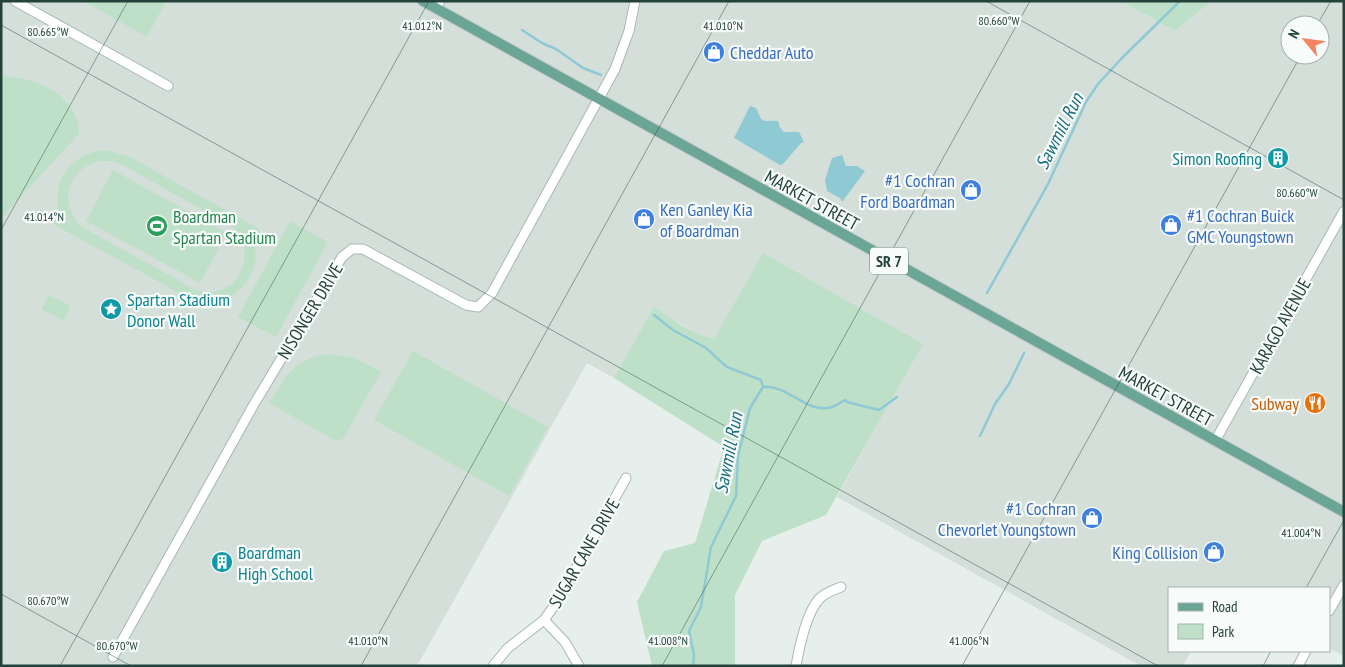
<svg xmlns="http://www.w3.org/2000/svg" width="1345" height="667" font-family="'PT Sans Narrow',sans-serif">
  <rect width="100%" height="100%" fill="#e6efeb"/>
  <!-- built -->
  <path fill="#d4dfda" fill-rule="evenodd" d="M1,1H1121L1175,31L1212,1H1344V656L1329,648V588H1169V651H1191L1183,666H1141L837,497L875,429L714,340L701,336L670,318L654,306L614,378L587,363L417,666H1ZM1290,25H1320V55H1290Z"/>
  <!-- green -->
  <path fill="#bfe0c8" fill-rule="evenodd" d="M83,1H166L147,37Z
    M1121,1H1212L1175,31Z
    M1,76C36,77 79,95 79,134L4,215H1Z
    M106,150L128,156L258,228L260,232L256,239L253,238C266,277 231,311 192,300L51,223L56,214L60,215C49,182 72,152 106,150ZM100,161H112L123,165L231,226C262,254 236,302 196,290L82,227C57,204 68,168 100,161Z
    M113,170L227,233L200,283L86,221Z
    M290,221L328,242L276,337L238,317Z
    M763,253L923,344L826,515L762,541L735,595V666H652L637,602L664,551L695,543L724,447L614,378L654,306C672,320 692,334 714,339Z
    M49,295L71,306L64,321L41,309Z
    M413,351L548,427L509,496L374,420Z
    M330,354L355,358L381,372L343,439L336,441L269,403C287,375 294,358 330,354Z"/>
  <!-- water -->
  <path fill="#8ec9d4" d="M750,106L756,108L761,119L765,121C787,120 773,121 784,132H799L804,142L801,143L783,164L780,165L734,138Z
    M842,155L846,166H857L865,171L842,202L840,198L827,191L825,180L832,158Z"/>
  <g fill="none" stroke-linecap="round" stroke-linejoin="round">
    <!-- stream -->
    <path stroke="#8ec9d4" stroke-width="2.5" d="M522,30L542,43L556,49L583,68L601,75
      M987,293L1048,184L1086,102L1098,84L1122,58L1180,1
      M654,315L673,330L706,348L727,367L761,380L763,387
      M980,436L995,404L1009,384L1024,353
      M693,666L694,655L689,631L701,607L711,547L736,496L738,456L750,408L763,387C788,384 807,415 832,407C836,406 841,402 845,400L847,402L879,410L897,397"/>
    <!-- minor casing -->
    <g stroke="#a8b8b2" stroke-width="11">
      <path id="minor" d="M15,1L168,86
        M436,8L440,1
        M1215,441L1344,211
        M1329,611L1344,585
        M544,620L565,642L579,666
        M113,657L253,406L342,257L352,249H363L466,305L478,307L492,293L615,69L629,31L635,1
        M493,666L508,648L544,620L561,596L626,478
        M796,666C799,647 807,611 820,598C826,592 834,590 841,587
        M1298,666L1306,651"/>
    </g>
    <!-- major casing -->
    <g stroke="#c2cac8" stroke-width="12">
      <path id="major" d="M423,1L1344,512"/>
    </g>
    <!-- minor -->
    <use href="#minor" stroke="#fff" stroke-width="9"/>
    <!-- major -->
    <use href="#major" stroke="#6aa596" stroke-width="10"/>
  </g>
  <!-- ticks -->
  <path fill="none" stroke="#24423a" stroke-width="1" stroke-opacity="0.45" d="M986,1L1344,200M1,25L1158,666M1317,25L1331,1M1,230L128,1M1306,588L1344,520M1,594L131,666M60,666L429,1M361,666L729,1M662,666L1030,1M962,666L1301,55M1263,666L1271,651"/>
  <!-- icons -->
  <defs>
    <g id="shop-disc" transform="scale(1.125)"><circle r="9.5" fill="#3f7fe0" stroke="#f7fbf9"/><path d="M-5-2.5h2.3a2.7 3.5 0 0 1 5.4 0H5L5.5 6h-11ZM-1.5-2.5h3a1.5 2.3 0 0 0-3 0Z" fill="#fff"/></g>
    <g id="building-disc" transform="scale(1.125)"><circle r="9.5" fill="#0f9aa8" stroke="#f7fbf9"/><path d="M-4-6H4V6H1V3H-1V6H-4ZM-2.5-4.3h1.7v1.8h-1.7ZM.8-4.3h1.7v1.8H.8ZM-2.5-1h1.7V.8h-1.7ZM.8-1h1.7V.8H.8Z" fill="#fff"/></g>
    <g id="stadium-disc" transform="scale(1.125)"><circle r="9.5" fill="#2e9e5b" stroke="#f7fbf9"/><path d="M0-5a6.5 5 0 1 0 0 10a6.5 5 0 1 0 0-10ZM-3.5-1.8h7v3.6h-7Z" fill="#fff"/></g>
    <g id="sight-disc" transform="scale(1.125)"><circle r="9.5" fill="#0f9aa8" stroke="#f7fbf9"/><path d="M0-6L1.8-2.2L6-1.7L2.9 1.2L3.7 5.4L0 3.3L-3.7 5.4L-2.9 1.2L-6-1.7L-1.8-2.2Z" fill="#fff"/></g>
    <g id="restaurant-disc" transform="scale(1.125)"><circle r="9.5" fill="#e8710a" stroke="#f7fbf9"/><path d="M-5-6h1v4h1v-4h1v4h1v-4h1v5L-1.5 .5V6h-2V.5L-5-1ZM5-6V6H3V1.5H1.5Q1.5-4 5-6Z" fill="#fff"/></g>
  </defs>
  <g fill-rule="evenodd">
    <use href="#shop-disc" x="714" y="52"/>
    <use href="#building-disc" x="1278" y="158"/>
    <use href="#shop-disc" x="971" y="190"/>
    <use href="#shop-disc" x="644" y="219"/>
    <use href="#shop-disc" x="1171" y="225"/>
    <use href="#stadium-disc" x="157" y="226"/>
    <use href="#sight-disc" x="111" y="309"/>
    <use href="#restaurant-disc" x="1315" y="403"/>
    <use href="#shop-disc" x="1092" y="518"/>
    <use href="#shop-disc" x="1214" y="552"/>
    <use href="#building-disc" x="222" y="562"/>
  </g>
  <g text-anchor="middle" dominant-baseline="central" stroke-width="4.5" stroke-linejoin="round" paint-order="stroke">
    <!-- shield labels -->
    <rect fill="#f7fbf9" stroke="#637a73" stroke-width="1" x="870" y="247.5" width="38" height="27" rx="4"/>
    <g font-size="16" font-weight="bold" fill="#24423a">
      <text x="889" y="261">SR 7</text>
    </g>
    <!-- shop labels -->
    <g font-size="18" fill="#366cbe" stroke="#f7fbf9" text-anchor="start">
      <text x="730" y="52">Cheddar Auto</text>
      <text x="955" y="180" text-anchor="end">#1 Cochran<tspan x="955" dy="21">Ford Boardman</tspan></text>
      <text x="660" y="209">Ken Ganley Kia<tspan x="660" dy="21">of Boardman</tspan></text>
      <text x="1187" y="215">#1 Cochran Buick<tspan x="1187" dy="21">GMC Youngstown</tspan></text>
      <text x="1076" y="508" text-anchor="end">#1 Cochran<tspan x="1076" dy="21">Chevorlet Youngstown</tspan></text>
      <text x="1198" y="552" text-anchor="end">King Collision</text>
    </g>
    <!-- culture labels -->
    <g font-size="18" fill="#0d838f" stroke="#f7fbf9" text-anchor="start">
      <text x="1262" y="158" text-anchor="end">Simon Roofing</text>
      <text x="127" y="299">Spartan Stadium<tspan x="127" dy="21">Donor Wall</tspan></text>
      <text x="238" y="552">Boardman<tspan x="238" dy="21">High School</tspan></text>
    </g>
    <!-- street labels -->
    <g font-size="18" fill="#24423a" stroke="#f7fbf9">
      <text transform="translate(812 200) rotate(29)">MARKET STREET</text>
      <text transform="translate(310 311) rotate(-59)">NISONGER DRIVE</text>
      <text transform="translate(1280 326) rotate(-61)">KARAGO AVENUE</text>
      <text transform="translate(1166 396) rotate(29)">MARKET STREET</text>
      <text transform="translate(584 553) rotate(-60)">SUGAR CANE DRIVE</text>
    </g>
    <!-- leisure labels -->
    <g font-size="18" fill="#27864d" stroke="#f7fbf9" text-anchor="start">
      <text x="173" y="216">Boardman<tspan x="173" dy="21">Spartan Stadium</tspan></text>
    </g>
    <!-- food labels -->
    <g font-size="18" fill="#c56008" stroke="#f7fbf9" text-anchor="end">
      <text x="1299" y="403">Subway</text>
    </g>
    <!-- water labels -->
    <g font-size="19" font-style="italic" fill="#1c6f80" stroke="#f7fbf9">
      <text transform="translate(1059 131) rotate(-63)">Sawmill Run</text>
      <text transform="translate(728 453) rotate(-79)">Sawmill Run</text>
    </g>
  </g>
  <g font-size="12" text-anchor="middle" fill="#24423a" stroke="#f7fbf9" stroke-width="4.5" stroke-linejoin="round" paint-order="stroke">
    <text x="999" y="25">80.660°W</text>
    <text x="422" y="30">41.012°N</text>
    <text x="723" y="30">41.010°N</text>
    <text x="48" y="36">80.665°W</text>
    <text x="1297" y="197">80.660°W</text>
    <text x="44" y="221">41.014°N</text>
    <text x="1301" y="537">41.004°N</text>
    <text x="48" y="605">80.670°W</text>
    <text x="368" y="645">41.010°N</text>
    <text x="668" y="645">41.008°N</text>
    <text x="969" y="645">41.006°N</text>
    <text x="117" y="650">80.670°W</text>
  </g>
  <!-- border -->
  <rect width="1345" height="667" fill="none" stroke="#24423a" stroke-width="5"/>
  <!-- legend -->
  <rect x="1168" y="587" width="162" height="65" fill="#f7fbf9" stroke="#a3b1ad"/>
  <rect x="1178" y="603" width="25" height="8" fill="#6aa596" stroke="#a3b1ad"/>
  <text x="1212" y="612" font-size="15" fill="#24423a">Road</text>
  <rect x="1178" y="624" width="25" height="15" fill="#bfe0c8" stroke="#a3b1ad"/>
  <text x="1212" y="637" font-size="15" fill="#24423a">Park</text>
  <!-- north arrow -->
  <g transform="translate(1305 40) rotate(299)"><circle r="24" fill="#f7fbf9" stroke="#a3b1ad"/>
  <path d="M0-4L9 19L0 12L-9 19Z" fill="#f4845f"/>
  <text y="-8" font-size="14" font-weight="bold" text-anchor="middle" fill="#24423a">N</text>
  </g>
</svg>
